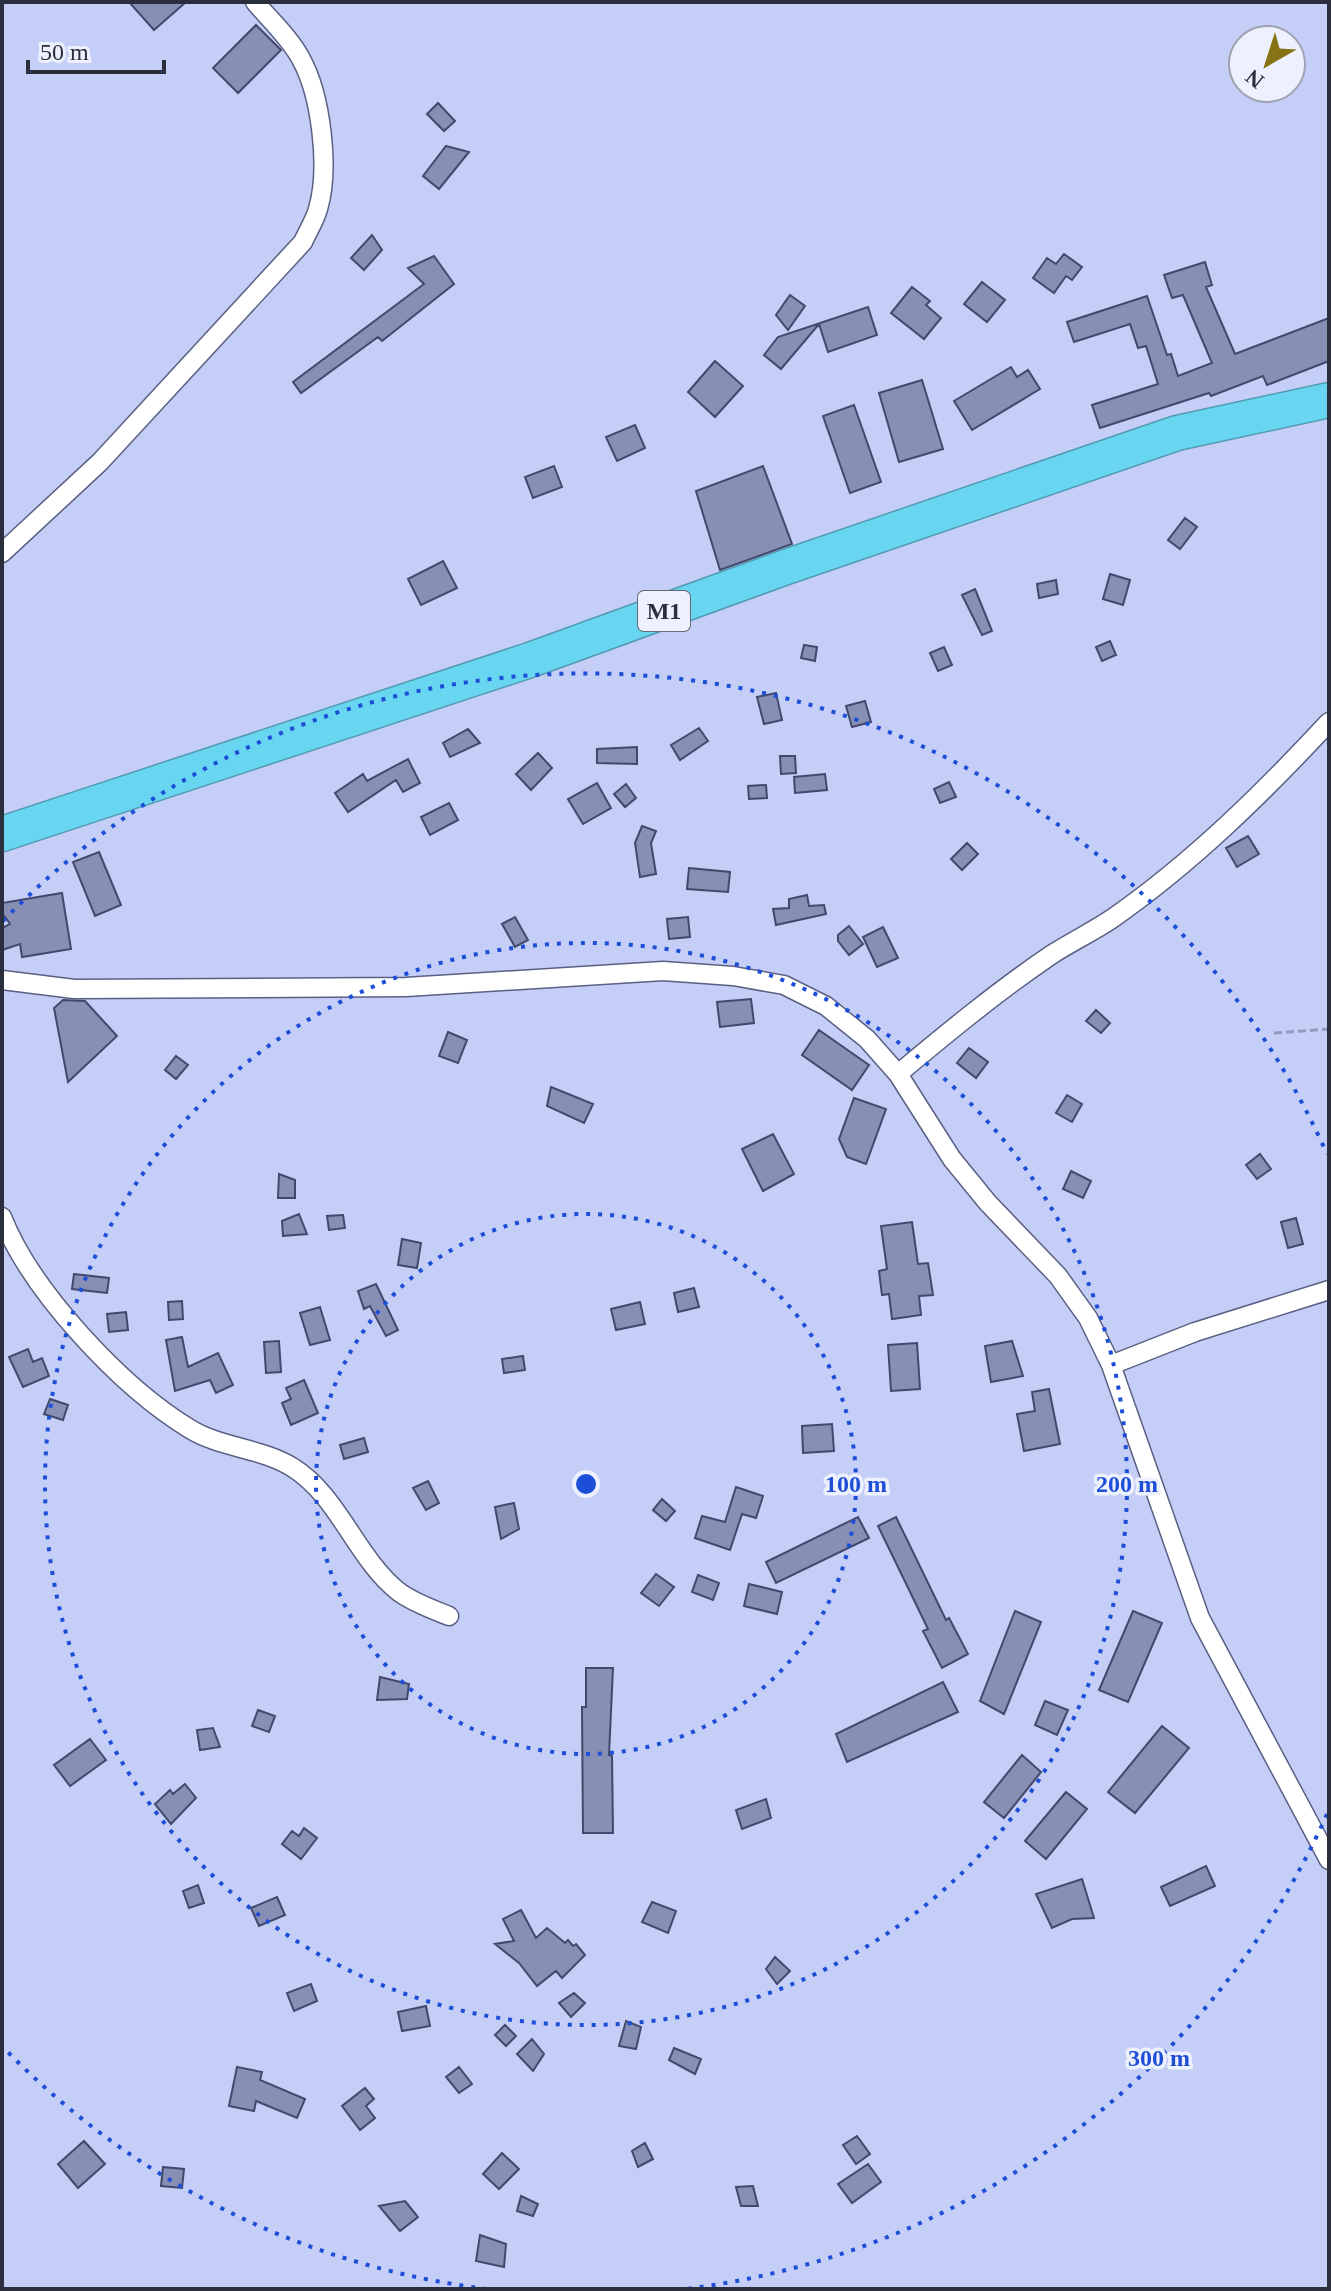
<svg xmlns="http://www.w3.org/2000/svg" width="1331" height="2291" font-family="'Times New Roman',serif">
  <rect width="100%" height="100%" fill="#c5cef6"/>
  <!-- building -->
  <path fill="#888fb5" stroke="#43496b" stroke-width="2" d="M129,2H186L154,30Z
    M256,25L281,50L238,93L213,68Z
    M438,103L455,121L444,131L427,114Z
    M446,146L469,152L439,189L423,176Z
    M372,235L382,250L364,270L351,258Z
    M1064,254L1082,267L1072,280L1066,276L1054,293L1033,278L1047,258L1056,264Z
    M434,256L454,284L382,341L378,337L301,393L293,382L424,284L408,268Z
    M1205,262L1212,285L1206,287L1235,354L1329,318V361L1267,385L1263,376L1211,396L1209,393L1100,428L1092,405L1158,384L1146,346L1138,348L1130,324L1074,342L1067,322L1147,296L1167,355L1171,354L1178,376L1212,363L1183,295L1172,298L1164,275Z
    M982,282L1005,300L987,322L964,304Z
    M912,287L930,301L926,305L941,318L924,339L891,313Z
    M790,295L805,306L788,330L776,315Z
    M868,307L877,335L828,352L819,324L781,369L764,355L778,337Z
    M715,361L743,386L715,417L688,392Z
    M1011,367L1017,377L1028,370L1040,389L972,430L954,401Z
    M922,380L943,449L899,462L879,393Z
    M854,405L881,482L850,493L823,416Z
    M635,425L645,448L617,461L606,437Z
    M554,466L562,487L533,498L525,477Z
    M763,466L792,544L720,570L696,491Z
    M1185,518L1197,527L1180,549L1168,540Z
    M443,561L457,588L421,605L408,579Z
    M1110,574L1130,580L1123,605L1103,599Z
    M1056,580L1058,594L1039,598L1037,584Z
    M975,589L992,631L982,635L962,595Z
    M1110,641L1116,655L1102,661L1096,647Z
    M804,645L817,647L815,661L801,658Z
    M944,647L952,665L938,671L930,653Z
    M776,693L782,720L764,724L757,697Z
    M865,701L871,722L852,727L846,706Z
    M699,728L708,741L680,760L671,745Z
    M468,729L480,743L450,757L443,743Z
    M637,747V764L597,763V749Z
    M538,753L552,768L531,790L516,774Z
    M780,756H795L796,773L781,774Z
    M408,759L420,783L403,792L396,780L348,812L335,793L363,774L367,781Z
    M825,774L827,790L795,793L794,777Z
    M949,782L956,797L940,803L934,789Z
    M597,783L611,808L583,824L568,799Z
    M626,784L636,798L625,807L614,794Z
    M766,785L767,798L749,799L748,786Z
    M449,803L458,820L430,835L421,817Z
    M642,826L656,831L651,843L656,874L640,877L635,843Z
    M1248,836L1259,854L1237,867L1226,848Z
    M967,843L978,854L962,870L951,859Z
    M99,852L121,905L95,916L73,862Z
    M689,868L730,872L728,892L687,889Z
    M62,893L71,949L22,957L20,944L2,950V928L10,924L2,913V903Z
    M807,895L809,906L824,905L826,914L776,925L773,909L789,908V899Z
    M515,917L528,940L515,947L502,924Z
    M688,917L690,937L669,939L667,919Z
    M849,926L863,944L849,955L838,941V935Z
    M883,927L898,958L877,967L863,937Z
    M751,999L754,1023L720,1027L717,1002Z
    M63,1000L85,1001L117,1036L68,1082L54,1008Z
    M1096,1010L1110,1023L1101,1033L1086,1021Z
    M819,1030L869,1065L852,1090L802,1055Z
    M448,1032L467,1040L458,1063L439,1056Z
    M969,1048L988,1062L976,1078L957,1063Z
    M176,1056L188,1065L176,1079L165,1070Z
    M551,1087L593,1104L584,1123L547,1106Z
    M1067,1095L1082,1104L1072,1122L1056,1113Z
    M854,1098L886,1109L866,1164L847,1157L839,1139Z
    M773,1134L794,1174L763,1191L742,1149Z
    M1260,1154L1271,1169L1257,1179L1246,1165Z
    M1071,1171L1091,1181L1083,1198L1063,1189Z
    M279,1174L295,1180V1198H278Z
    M299,1214L307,1234L283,1236L282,1221Z
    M343,1215L345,1228L329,1230L327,1216Z
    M1296,1218L1303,1244L1288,1248L1281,1222Z
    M912,1222L918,1264L928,1263L933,1295L919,1296L921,1315L892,1319L889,1294L882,1295L879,1271L887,1269L881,1226Z
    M402,1239L421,1243L417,1268L398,1265Z
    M74,1274L109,1278L107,1293L72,1289Z
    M376,1284L398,1330L386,1336L370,1306L364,1309L358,1291Z
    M694,1288L699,1307L678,1312L674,1293Z
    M182,1301L183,1319L169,1320L168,1302Z
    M640,1302L645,1324L616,1330L611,1309Z
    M320,1307L330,1340L310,1345L300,1313Z
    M126,1312L128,1330L109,1332L107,1314Z
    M182,1337L188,1367L218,1353L233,1385L216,1393L210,1380L175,1391L166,1340Z
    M279,1341L281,1372L266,1373L264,1342Z
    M1012,1341L1023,1376L991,1382L985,1346Z
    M917,1343L920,1389L891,1391L888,1345Z
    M28,1349L33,1362L42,1358L49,1376L23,1387L9,1357Z
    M523,1356L525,1370L504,1373L502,1359Z
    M304,1380L318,1413L291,1425L282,1403L291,1399L286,1388Z
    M1049,1389L1060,1444L1024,1451L1017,1414L1035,1411L1032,1392Z
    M50,1399L68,1405L63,1420L44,1414Z
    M832,1424L834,1451L803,1453L802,1426Z
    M364,1438L368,1452L344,1459L340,1445Z
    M428,1481L439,1503L426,1510L413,1488Z
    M736,1487L763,1496L756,1518L742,1514L730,1550L695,1538L702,1516L725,1522Z
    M662,1499L675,1511L666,1521L653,1510Z
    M514,1503L519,1529L501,1539L495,1507Z
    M858,1517L869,1538L776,1583L766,1562Z
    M896,1517L946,1620L949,1618L968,1654L942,1668L923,1631L928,1629L878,1526Z
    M656,1574L674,1587L659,1606L641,1593Z
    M698,1575L719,1583L713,1600L692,1592Z
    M749,1584L782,1592L777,1614L744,1606Z
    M1015,1611L1041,1622L1004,1714L980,1701Z
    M1133,1611L1162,1623L1128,1702L1099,1690Z
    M586,1668H613L609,1755L612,1756L613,1833H583L582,1707H586Z
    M380,1677L409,1684L407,1699L377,1700Z
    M943,1682L958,1712L847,1762L836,1734Z
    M1045,1701L1068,1710L1057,1735L1035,1725Z
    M258,1710L275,1716L269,1732L252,1726Z
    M1162,1726L1189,1748L1135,1813L1108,1792Z
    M213,1728L220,1747L200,1750L197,1730Z
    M90,1739L106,1760L70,1786L54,1765Z
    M1022,1755L1041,1772L1004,1818L984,1802Z
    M185,1784L196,1798L171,1824L155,1804L170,1790L173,1794Z
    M1066,1792L1087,1809L1046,1859L1025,1841Z
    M766,1799L771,1818L742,1829L736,1810Z
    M304,1828L317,1838L301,1859L282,1844L292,1831L299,1836Z
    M1206,1866L1215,1886L1170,1906L1161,1887Z
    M1082,1879L1094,1918L1072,1919L1052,1928L1036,1894Z
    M198,1885L204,1903L189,1908L183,1891Z
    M277,1897L285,1915L259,1926L251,1908Z
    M652,1902L676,1911L668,1933L642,1922Z
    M521,1910L536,1938L547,1928L565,1943L568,1940L573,1946L576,1944L585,1955L562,1978L556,1971L537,1986L519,1963L495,1944L514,1941L503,1919Z
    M775,1957L790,1971L777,1984L766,1969Z
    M311,1984L317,2001L294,2011L287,1993Z
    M574,1993L585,2003L571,2017L559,2003Z
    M426,2006L430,2026L402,2031L398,2012Z
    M626,2021L641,2027L636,2049L619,2046Z
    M505,2025L516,2036L506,2046L495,2035Z
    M532,2039L544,2054L533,2071L517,2054Z
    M674,2048L701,2059L695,2074L669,2060Z
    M237,2067L262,2072L260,2080L305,2099L297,2118L256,2101L254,2111L229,2106Z
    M459,2067L472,2084L459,2093L446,2077Z
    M365,2088L374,2099L366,2106L375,2118L360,2130L342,2106Z
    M857,2136L870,2154L856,2164L843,2145Z
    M84,2141L105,2164L78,2188L58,2164Z
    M645,2143L653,2159L638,2167L632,2151Z
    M502,2153L519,2169L499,2189L483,2174Z
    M868,2164L881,2182L852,2203L838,2184Z
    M163,2167L184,2169L182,2188L161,2186Z
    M753,2186L758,2206H741L736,2187Z
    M521,2196L538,2204L533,2216L517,2211Z
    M405,2201L418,2217L400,2231L379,2206Z
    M480,2235L506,2244L504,2267L476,2261Z"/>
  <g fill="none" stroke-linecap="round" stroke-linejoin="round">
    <!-- street casing -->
    <g stroke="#5a6083" stroke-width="21">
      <path id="street" d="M2,553L100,462L303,242C308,231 315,220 318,209C330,168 321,95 301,59C290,38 270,20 255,2
        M2,980L74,989L406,987L663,971L733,976L784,985L826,1006L867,1039L898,1074L952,1159L988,1203L1058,1276L1088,1318L1111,1365L1200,1618L1329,1860
        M898,1074C947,1033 998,991 1051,955C1071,942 1094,931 1113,918C1193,862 1263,793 1329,722
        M2,1217C31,1291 121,1387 190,1429C221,1448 261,1448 292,1467C339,1496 356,1558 399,1592C414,1603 432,1609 449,1616
        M1111,1365L1195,1332L1329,1290"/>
    </g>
    <!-- highway casing -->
    <g stroke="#529bb2" stroke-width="37">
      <path id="highway" d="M2,834L530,660L786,567L1177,433L1329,400"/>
    </g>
    <!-- path -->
    <path stroke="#949bbc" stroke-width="3" stroke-dasharray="8 4" stroke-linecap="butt" d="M1274,1033L1329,1029"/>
    <!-- street -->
    <use href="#street" stroke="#fff" stroke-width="18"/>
    <!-- highway -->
    <use href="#highway" stroke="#68d6f1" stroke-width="34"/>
  </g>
  <!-- distance rings -->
  <g fill="none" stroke="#1d4ed8" stroke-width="4" stroke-dasharray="4 8">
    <circle cx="586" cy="1484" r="270"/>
    <circle cx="586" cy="1484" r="541"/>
    <path d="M1327 1814A811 811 0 0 1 685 2289M487 2289A811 811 0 0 1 3 2047M3 921A811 811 0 0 1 1327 1154"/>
  </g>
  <g text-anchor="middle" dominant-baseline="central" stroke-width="7" stroke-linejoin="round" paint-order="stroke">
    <!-- shield labels -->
    <rect fill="#edf0fd" stroke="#646877" stroke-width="2" x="638" y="591" width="52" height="40" rx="6"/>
    <g font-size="24" font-weight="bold" fill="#2a2e3d">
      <text x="664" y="611">M1</text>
    </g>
  </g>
  <circle cx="586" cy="1484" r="12" fill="#1d4ed8" stroke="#edf0fd" stroke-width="4"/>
  <g font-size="24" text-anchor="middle" font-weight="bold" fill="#1d4ed8" stroke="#edf0fd" stroke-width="7" stroke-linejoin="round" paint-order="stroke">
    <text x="856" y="1492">100 m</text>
    <text x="1127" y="1492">200 m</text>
    <text x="1159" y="2066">300 m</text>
  </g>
  <!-- border -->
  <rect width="1331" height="2291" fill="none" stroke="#2a2e3d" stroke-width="8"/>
  <!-- north arrow -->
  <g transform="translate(1267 64) rotate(219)"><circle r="38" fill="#edf0fd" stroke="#9fa2b0" stroke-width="2"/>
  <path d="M0-6L14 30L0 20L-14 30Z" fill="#877315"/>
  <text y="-12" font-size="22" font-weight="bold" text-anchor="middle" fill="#2a2e3d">N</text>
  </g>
  <!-- scale -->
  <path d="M28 60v12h136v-12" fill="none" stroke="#2a2e3d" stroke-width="4"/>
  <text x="40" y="60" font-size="24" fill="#2a2e3d" stroke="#edf0fd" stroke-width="6" paint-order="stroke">50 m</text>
</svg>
